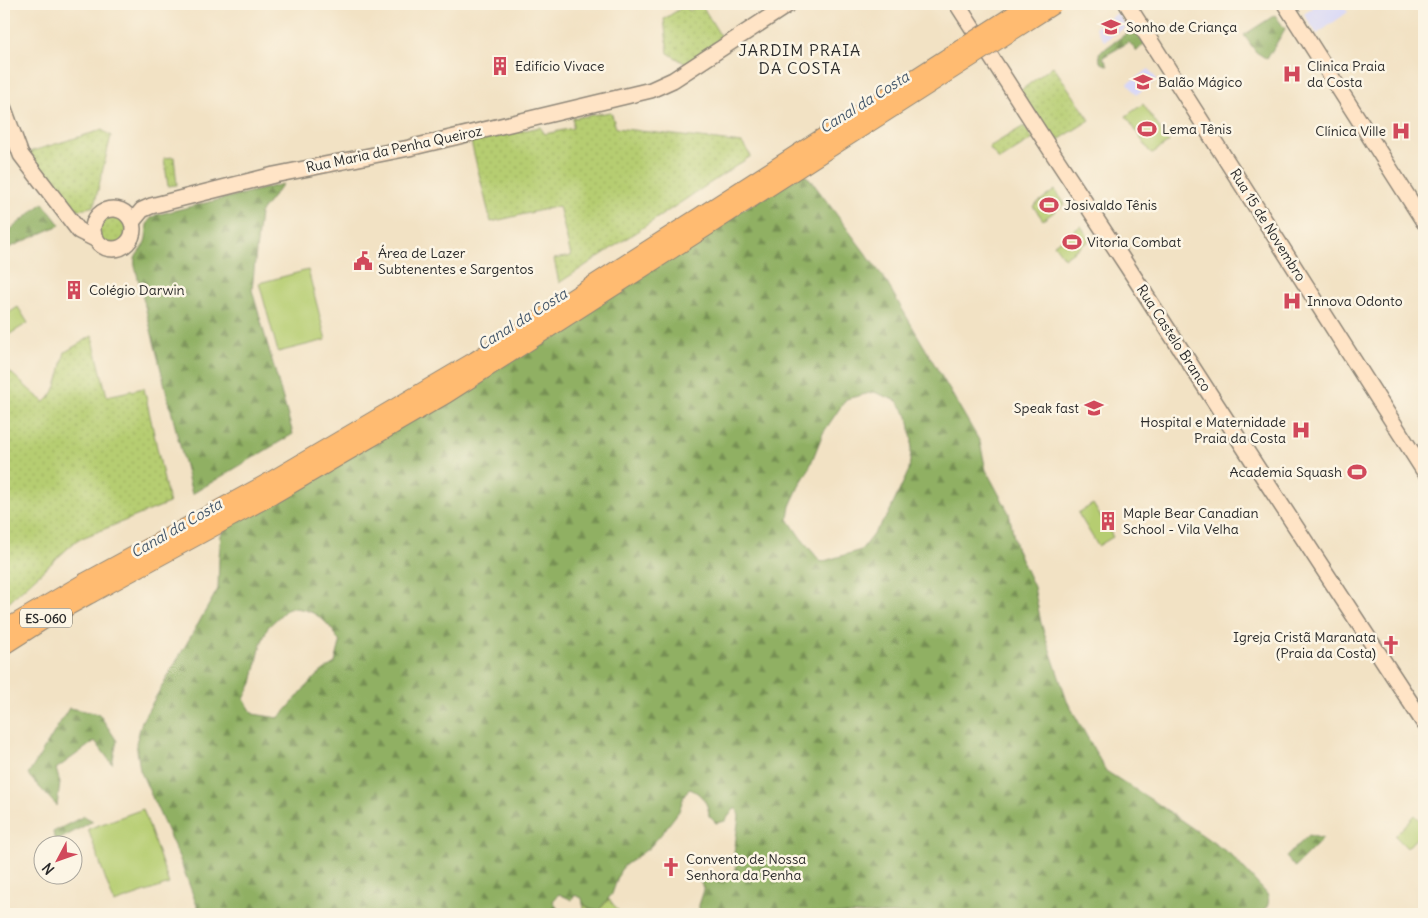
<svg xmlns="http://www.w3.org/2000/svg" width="1428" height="918" font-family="Delius,sans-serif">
  <defs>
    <pattern id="grass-dots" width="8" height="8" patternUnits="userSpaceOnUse" patternTransform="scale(1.25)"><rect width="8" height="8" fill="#b6cd71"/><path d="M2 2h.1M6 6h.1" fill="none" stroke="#9db062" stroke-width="1.8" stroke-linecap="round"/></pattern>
    <pattern id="forest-firs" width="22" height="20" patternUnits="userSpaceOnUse" patternTransform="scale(1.25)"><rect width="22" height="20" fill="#90b063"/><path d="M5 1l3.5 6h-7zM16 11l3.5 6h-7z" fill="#768f52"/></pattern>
  </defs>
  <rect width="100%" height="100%" fill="#fcf5e5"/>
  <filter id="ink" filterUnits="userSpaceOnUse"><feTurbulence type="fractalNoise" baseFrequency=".02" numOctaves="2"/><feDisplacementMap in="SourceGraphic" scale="10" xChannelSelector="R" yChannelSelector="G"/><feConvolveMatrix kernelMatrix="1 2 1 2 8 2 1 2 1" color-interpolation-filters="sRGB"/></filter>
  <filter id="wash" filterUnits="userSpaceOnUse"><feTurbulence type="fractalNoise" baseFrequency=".0096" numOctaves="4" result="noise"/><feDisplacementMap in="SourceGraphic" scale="20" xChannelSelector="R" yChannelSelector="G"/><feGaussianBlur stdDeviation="1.12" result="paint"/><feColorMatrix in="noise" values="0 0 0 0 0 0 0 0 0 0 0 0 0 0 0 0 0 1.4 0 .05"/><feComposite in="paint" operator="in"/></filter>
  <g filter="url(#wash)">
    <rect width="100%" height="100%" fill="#f2e2c4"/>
    <!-- built -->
    <path fill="#d7d7f8" d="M1313,4H1342L1348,12L1317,34L1304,14L1313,8L1311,5Z
      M1118,13L1126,27L1104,41L1095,27Z
      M1149,69L1157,80L1136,95L1128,83Z"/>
    <!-- grass -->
    <path fill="url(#grass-dots)" stroke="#707c4e" d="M701,4L723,40L686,64L668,53L664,19L686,5L689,11Z
      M1053,66L1090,120L1055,142L1020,91Z
      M611,112L616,128L742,143L751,156L559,283L554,259L571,256L559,206L491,222L471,142L540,127L545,134L573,128V118Z
      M1024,126L1033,139L999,160L989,147Z
      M102,130L111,136L94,206L79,210L70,207L29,152Z
      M174,157L177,185L168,186L164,158Z
      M98 230a15 15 0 1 1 30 0a15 15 0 1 1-30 0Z
      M92,336L107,396L144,388L169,503L77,540L4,606V367C18,378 30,392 45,402C59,391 60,368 65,352Z"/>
    <!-- forest -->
    <path fill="url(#forest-firs)" stroke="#5e6e47" fill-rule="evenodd" d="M1275,15L1285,29L1267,59L1256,52L1244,35Z
      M1137,26L1145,43L1137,51L1129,42L1103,57L1108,66L1100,62L1099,53Z
      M803,174L810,179L884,278L980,442L986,470L1009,513L1016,548L1034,587L1041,623L1067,701L1106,771L1158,804L1231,855L1267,894C1271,904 1267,907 1260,914H695L699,910V905L704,890L700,881L701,877L706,874L723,878H731L736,871L734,853L739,816L737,809H734L725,821L716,823L709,816C709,804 701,793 690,789L685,793L679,811L663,832L649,848L625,865L620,871L612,894L599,910H593L583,904L582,898L574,895L572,900L559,894L553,901L559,911V914H521L497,907L492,914H200L179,857L140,770L136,743L142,721L218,589L219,557L221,535L239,509ZM874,392L897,401L908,416L912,441L909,470L888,515L861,550L821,562L800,537L788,519L790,506L800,484L808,471L823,433L846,399ZM288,608C313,607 329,621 340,643L335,663C306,679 300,698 278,718L253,714L244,699L252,683L261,644L268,627Z
      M283,184L260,213L252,290L293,434L192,494L135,266C133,255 140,253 144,244C150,232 141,223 156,215Z
      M43,203L60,225L4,250V226L6,225L10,230Z
      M69,708L99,714L117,741L112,764L95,741L56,769L60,783L57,806L28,775Z
      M84,816L93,821L55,842L53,832Z
      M1309,835L1323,839L1295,867L1286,857Z"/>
    <!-- green -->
    <path fill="#b6cd71" stroke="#707c4e" d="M1143,104L1169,142L1151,154L1126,116Z
      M1055,190L1065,204L1043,220L1033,206Z
      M1081,226L1090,240L1064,258L1054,244Z
      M308,270L326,340L278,352L259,283Z
      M18,307L28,323L5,337L4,316Z
      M1093,504L1113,537L1098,546L1078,513Z
      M143,809L169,884L114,903L88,829Z
      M1415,815L1424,824V830L1407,848L1395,836Z
      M609,899L621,914H585L583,904L591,910H599Z"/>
  </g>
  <g filter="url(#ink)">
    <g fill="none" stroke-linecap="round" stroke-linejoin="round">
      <!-- secondary casing -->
      <g stroke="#8e8678" stroke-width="18">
        <path id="secondary" d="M957,4L1052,152L1127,266L1271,489L1424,723
          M1127,4L1424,471
          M1285,4L1424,222
          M4,109L21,155L79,231L97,240
          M93 229a20 20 0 1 1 40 0a20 20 0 1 1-40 0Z
          M132,222L142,210L151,206L274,175L409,148L651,90L673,80L789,4"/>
      </g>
      <!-- primary casing -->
      <g stroke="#8e8678" stroke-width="20">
        <path id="primary" d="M4,630L84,583
          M4,645L45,619L90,594"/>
      </g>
      <!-- secondary -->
      <use href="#secondary" stroke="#ffe4c6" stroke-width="15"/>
      <!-- primary -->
      <use href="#primary" stroke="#ffbb71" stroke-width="18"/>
      <!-- primary-bridge casing -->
      <g stroke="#8e8678" stroke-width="20" stroke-linecap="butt">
        <path id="primary-bridge" d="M84,583L266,484L475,361L1031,4
          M90,594L272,495L446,394L1054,4"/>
      </g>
      <!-- primary-bridge -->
      <use href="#primary-bridge" stroke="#ffbb71" stroke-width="18"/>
    </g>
  </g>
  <!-- icons -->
  <defs>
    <g id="school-bare" transform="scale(1.5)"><path d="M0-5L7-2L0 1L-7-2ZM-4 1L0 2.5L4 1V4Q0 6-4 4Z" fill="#d1495b" stroke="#fcf5e5" stroke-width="2.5" paint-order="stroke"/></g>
    <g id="building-bare" transform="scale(1.5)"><path d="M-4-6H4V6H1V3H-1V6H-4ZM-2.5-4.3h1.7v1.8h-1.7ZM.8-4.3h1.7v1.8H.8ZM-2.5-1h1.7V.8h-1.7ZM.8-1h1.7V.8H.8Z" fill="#d1495b" stroke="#fcf5e5" stroke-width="2.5" paint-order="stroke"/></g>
    <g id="hospital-bare" transform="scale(1.5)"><path d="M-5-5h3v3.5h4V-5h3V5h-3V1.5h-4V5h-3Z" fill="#d1495b" stroke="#fcf5e5" stroke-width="2.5" paint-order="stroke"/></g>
    <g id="stadium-bare" transform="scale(1.5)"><path d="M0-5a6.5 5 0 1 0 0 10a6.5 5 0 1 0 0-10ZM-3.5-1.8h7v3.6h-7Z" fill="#d1495b" stroke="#fcf5e5" stroke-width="2.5" paint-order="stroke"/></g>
    <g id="civic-bare" transform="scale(1.5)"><path d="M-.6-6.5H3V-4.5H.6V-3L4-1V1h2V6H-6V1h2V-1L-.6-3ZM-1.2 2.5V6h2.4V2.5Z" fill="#d1495b" stroke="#fcf5e5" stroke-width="2.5" paint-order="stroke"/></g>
    <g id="church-bare" transform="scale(1.5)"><path d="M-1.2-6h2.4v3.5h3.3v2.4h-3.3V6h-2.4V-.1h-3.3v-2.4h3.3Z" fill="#d1495b" stroke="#fcf5e5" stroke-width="2.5" paint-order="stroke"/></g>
  </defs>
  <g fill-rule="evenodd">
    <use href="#school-bare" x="1111" y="27"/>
    <use href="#building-bare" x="500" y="66"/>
    <use href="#hospital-bare" x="1292" y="74"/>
    <use href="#school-bare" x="1143" y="82"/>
    <use href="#stadium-bare" x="1147" y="129"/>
    <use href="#hospital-bare" x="1401" y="131"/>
    <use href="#stadium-bare" x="1049" y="205"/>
    <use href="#stadium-bare" x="1072" y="242"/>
    <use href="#civic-bare" x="363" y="261"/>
    <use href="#building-bare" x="74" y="290"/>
    <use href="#hospital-bare" x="1292" y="301"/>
    <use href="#school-bare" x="1094" y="408"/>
    <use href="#hospital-bare" x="1301" y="430"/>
    <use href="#stadium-bare" x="1357" y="472"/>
    <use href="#building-bare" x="1108" y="521"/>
    <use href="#church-bare" x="1391" y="645"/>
    <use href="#church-bare" x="671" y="867"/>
  </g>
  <g text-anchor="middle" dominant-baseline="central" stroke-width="5" stroke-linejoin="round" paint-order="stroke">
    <!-- shield labels -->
    <rect fill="#fcf5e5" stroke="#6a6863" stroke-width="1" x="20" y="608.5" width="52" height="19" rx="4"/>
    <g font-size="12" font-weight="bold" fill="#2b2b2b">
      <text x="46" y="618">ES-060</text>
    </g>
    <!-- poi labels -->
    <g font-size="14" fill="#2b2b2b" stroke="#fcf5e5" text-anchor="start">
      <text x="1126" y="27">Sonho de Criança</text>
      <text x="515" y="66">Edifício Vivace</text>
      <text x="1307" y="66">Clinica Praia<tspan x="1307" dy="16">da Costa</tspan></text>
      <text x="1158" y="82">Balão Mágico</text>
      <text x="1162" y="129">Lema Tênis</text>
      <text x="1386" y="131" text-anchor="end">Clínica Ville</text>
      <text x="1064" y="205">Josivaldo Tênis</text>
      <text x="1087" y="242">Vitoria Combat</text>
      <text x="378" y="253">Área de Lazer<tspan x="378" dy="16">Subtenentes e Sargentos</tspan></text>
      <text x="89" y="290">Colégio Darwin</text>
      <text x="1307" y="301">Innova Odonto</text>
      <text x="1079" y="408" text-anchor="end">Speak fast</text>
      <text x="1286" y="422" text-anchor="end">Hospital e Maternidade<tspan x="1286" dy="16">Praia da Costa</tspan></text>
      <text x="1342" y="472" text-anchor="end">Academia Squash</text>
      <text x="1123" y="513">Maple Bear Canadian<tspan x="1123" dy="16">School - Vila Velha</tspan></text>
      <text x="1376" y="637" text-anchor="end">Igreja Cristã Maranata<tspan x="1376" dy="16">(Praia da Costa)</tspan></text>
      <text x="686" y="859">Convento de Nossa<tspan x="686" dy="16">Senhora da Penha</tspan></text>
    </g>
    <!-- street labels -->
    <g font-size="14" fill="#2b2b2b" stroke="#fcf5e5">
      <text transform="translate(394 149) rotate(-12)">Rua Maria da Penha Queiroz</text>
      <text transform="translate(1268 225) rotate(58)">Rua 15 de Novembro</text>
      <text transform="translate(1174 338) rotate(57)">Rua Castelo Branco</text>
    </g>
    <!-- water labels -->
    <g font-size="15" font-style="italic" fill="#425569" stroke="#fcf5e5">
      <text transform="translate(864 102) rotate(-32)">Canal da Costa</text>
      <text transform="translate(522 319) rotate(-32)">Canal da Costa</text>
      <text transform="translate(176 528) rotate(-30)">Canal da Costa</text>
    </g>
    <!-- quarter labels -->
    <g font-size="16" letter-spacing="1" fill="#2b2b2b" stroke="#fcf5e5">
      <text x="800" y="50">JARDIM PRAIA<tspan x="800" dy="18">DA COSTA</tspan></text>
    </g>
  </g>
  <!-- margin -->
  <rect width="1428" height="918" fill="none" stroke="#fcf5e5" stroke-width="20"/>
  <!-- north arrow -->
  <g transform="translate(58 860) rotate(229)"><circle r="24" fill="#fcf5e5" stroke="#a8a49b"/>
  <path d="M0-4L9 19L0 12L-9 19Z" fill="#d1495b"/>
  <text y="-8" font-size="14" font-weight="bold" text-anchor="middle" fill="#2b2b2b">N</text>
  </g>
</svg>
